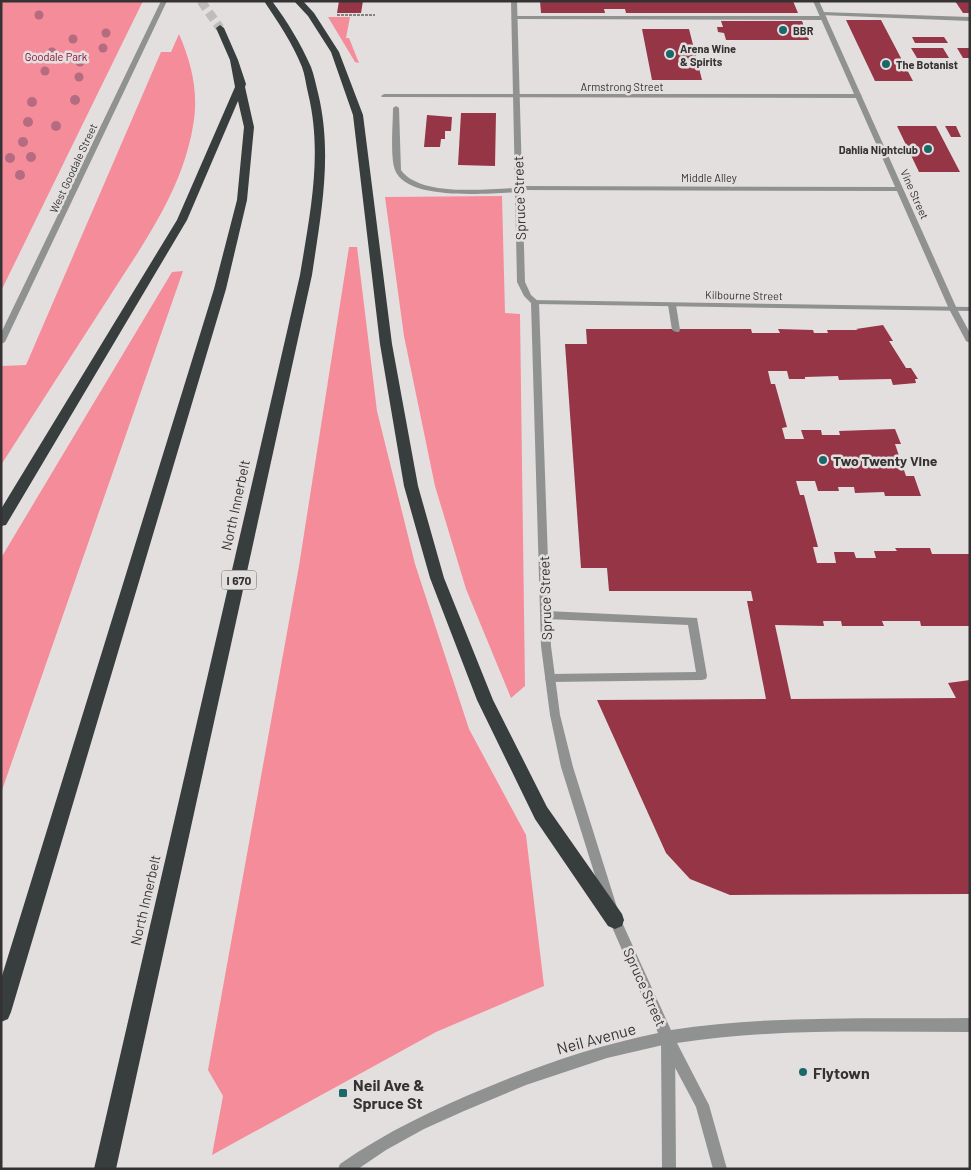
<svg xmlns="http://www.w3.org/2000/svg" width="971" height="1170" font-family="Barlow,sans-serif">
  <rect width="100%" height="100%" fill="#e4dfdf"/>
  <!-- green -->
  <path fill="#f58c99" d="M1,1H143L1,291Z
    M328,17H350L346,38H349L359,63L355,62Z
    M179,34C192,64 199,94 193,126C182,192 141,247 106,302C71,356 36,411 1,465V366L26,365L161,52H171Z
    M502,196L505,313L520,314L525,686L511,698L466,589L435,486L404,336L385,197Z
    M349,247H357L377,411L415,564L469,729L526,835L544,986L436,1032L212,1155L223,1096L208,1070L299,566Z
    M183,271L1,793V558L172,272Z"/>
  <!-- building -->
  <path fill="#953546" d="M339,1H363L361,13H337Z
    M540,1H793L798,13H626L625,9H604L605,13H541Z
    M955,1H970V13H963Z
    M846,20H881L913,81H875Z
    M721,21H802L809,40H726L724,33L718,32L717,27H723Z
    M642,29H689L702,80H652Z
    M912,37H944L948,43H915Z
    M911,48H943L949,58H917Z
    M957,48H970V58H963Z
    M461,113H496L495,166L458,165Z
    M427,115L452,117L451,131H445V139H441L440,147H424Z
    M897,126H936L960,172H919Z
    M945,126H956L961,137H951Z
    M883,325L893,341H889L906,368H911L918,379H915L916,383L893,385L891,379L839,380L838,376L805,377V379H789L787,371H768L771,384H775L787,427L782,428L785,439H804L801,430H821L822,435H840L839,431L895,429L901,444H895L906,476H914L921,496H885L884,492L855,493L854,487H838L839,491H818L815,481H796L800,495H804L818,547H813L817,563H836L834,552H854L856,558H876L874,551H897L895,548H930L932,554H970V626H921L920,621H882L884,626H842L841,621H823L824,626L775,625L791,699L956,698L948,683L970,680V894L730,895L690,879L666,853L597,700L766,699L747,601H753L751,591H609L607,568H581L565,344H587L586,329H751L752,333H780L778,329L813,330L814,333H828L827,330H858L856,329Z"/>
  <g fill="none" stroke-linecap="round" stroke-linejoin="round">
    <!-- motorway-tunnel -->
    <path stroke="#c1bcbc" stroke-width="9" stroke-dasharray="9 4.5" stroke-linecap="butt" d="M201,1L220,28"/>
    <!-- path -->
    <path stroke="#868383" stroke-width="2" stroke-dasharray="3 1" stroke-linecap="butt" d="M337,15H375"/>
    <!-- service -->
    <path fill="#909292" fill-rule="evenodd" d="M514,16H824L827,18L824,20L512,19L511,18Z
      M396,106L399,108L401,170C420,197 485,189 515,188L518,186L900,187L903,189L900,191L522,190L519,192C491,193 407,202 395,170C390,157 393,123 393,108Z
      M669,303H675L676,305L680,330L679,332H676L672,330L668,305Z
      M546,611L697,618L707,676L706,679L702,680L550,682L546,681L545,678L546,675L550,674L696,672L688,625L546,619L542,618L541,615L542,612Z
      M668,1035L673,1037L675,1042L676,1169H662L661,1042L663,1037Z"/>
    <!-- minor -->
    <path fill="#909292" fill-rule="evenodd" d="M822,12L970,17V21L820,15V13Z
      M384,94H859L862,96L859,98L382,97L381,96Z
      M532,300L970,307V311L535,304L531,302Z"/>
    <!-- tertiary -->
    <path fill="#909292" fill-rule="evenodd" d="M161,1H167L5,342L1,344V333Z
      M511,1H517L525,282L531,295L539,302L551,646L560,715L573,767L621,920L671,1030C769,1015 870,1019 970,1018V1032C872,1032 773,1028 677,1043L709,1105L727,1169H713L696,1107L663,1045L607,1058L526,1085L464,1111L424,1129L386,1150L358,1169H338L340,1164C386,1132 436,1108 488,1087C543,1064 599,1045 658,1033L609,920L561,767L550,715L541,646L531,303L524,296L517,282Z
      M813,1H819L957,309L970,333V343L966,341L949,309Z"/>
    <!-- motorway -->
    <path fill="#383d3d" fill-rule="evenodd" d="M264,1H272C287,21 301,44 311,67C314,75 316,85 318,93C333,154 321,214 312,275L116,1169H94L300,275C310,214 323,154 308,93C306,85 305,75 302,67C293,44 278,22 264,1Z
      M294,1H303L314,13L339,52L363,115L392,344L418,486L444,578L493,700L547,807L622,914L624,920L622,926L615,929L608,926L535,819L477,700L430,578L404,486L380,344L353,115L331,52L308,16Z
      M220,25L224,28L238,60L246,84L245,87L254,127L247,200L226,289L11,1012L8,1019L1,1022V979L214,289L237,200L244,127L238,101L187,220L6,525L1,526V509L177,220L235,87L230,60L216,28Z"/>
  </g>
  <!-- trees -->
  <g fill="#b56c80">
    <circle cx="39" cy="15" r="4.5"/>
    <circle cx="106" cy="33" r="4.5"/>
    <circle cx="73" cy="39" r="4.5"/>
    <circle cx="103" cy="48" r="4.5"/>
    <circle cx="52" cy="52" r="4.5"/>
    <circle cx="80" cy="62" r="4.5"/>
    <circle cx="45" cy="71" r="4.5"/>
    <circle cx="79" cy="77" r="4.5"/>
    <circle cx="75" cy="100" r="5"/>
    <circle cx="32" cy="102" r="5"/>
    <circle cx="28" cy="122" r="5"/>
    <circle cx="56" cy="126" r="5"/>
    <circle cx="23" cy="142" r="5"/>
    <circle cx="31" cy="157" r="5"/>
    <circle cx="10" cy="158" r="5"/>
    <circle cx="20" cy="175" r="5"/>
  </g>
  <!-- markers -->
  <g fill="#1a686a" stroke="#e4dfdf" stroke-width="2">
    <circle cx="783" cy="30" r="5"/>
    <circle cx="670" cy="54" r="5"/>
    <circle cx="886" cy="64" r="5"/>
    <circle cx="928" cy="149" r="5"/>
    <circle cx="823" cy="460" r="5"/>
    <circle cx="803" cy="1072" r="5"/>
    <rect x="338" y="1088" width="10" height="10" rx="2.5"/>
  </g>
  <g text-anchor="middle" dominant-baseline="central" stroke-width="5" stroke-linejoin="round" paint-order="stroke">
    <!-- far-poi labels -->
    <g font-size="11" font-weight="bold" fill="#343232" stroke="#e4dfdf" text-anchor="start">
      <text x="793" y="30">BBR</text>
      <text x="680" y="48">Arena Wine<tspan x="680" dy="13">&amp; Spirits</tspan></text>
      <text x="896" y="64">The Botanist</text>
      <text x="918" y="149" text-anchor="end">Dahlia Nightclub</text>
    </g>
    <!-- far-park labels -->
    <g font-size="11" fill="#8e0d33" stroke="#e4dfdf">
      <text x="56" y="56">Goodale Park</text>
    </g>
    <!-- far-street labels -->
    <g font-size="11" fill="#343232" stroke="#e4dfdf">
      <text x="622" y="86">Armstrong Street</text>
      <text transform="translate(73 168) rotate(-65)">West Goodale Street</text>
      <text x="709" y="177">Middle Alley</text>
      <text transform="translate(915 194) rotate(66)">Vine Street</text>
      <text transform="translate(744 295) rotate(1)">Kilbourne Street</text>
    </g>
    <!-- shield labels -->
    <rect fill="#e4dfdf" stroke="#696666" stroke-width="1" x="221.5" y="570.5" width="35" height="19" rx="4"/>
    <g font-size="12" font-weight="bold" fill="#343232">
      <text x="239" y="580">I 670</text>
    </g>
    <!-- street labels -->
    <g font-size="14" fill="#343232" stroke="#e4dfdf">
      <text transform="translate(519 198) rotate(-92)">Spruce Street</text>
      <text transform="translate(235 505) rotate(-78)">North Innerbelt</text>
      <text transform="translate(545 598) rotate(-92)">Spruce Street</text>
      <text transform="translate(145 900) rotate(-77)">North Innerbelt</text>
      <text transform="translate(645 987) rotate(66)">Spruce Street</text>
    </g>
    <!-- poi labels -->
    <g font-size="14" font-weight="bold" fill="#343232" stroke="#e4dfdf" text-anchor="start">
      <text x="833" y="460">Two Twenty Vine</text>
    </g>
    <!-- near-street labels -->
    <g font-size="16" fill="#343232" stroke="#e4dfdf">
      <text transform="translate(596 1038) rotate(-15)">Neil Avenue</text>
    </g>
    <!-- near-poi labels -->
    <g font-size="16" font-weight="bold" fill="#343232" stroke="#e4dfdf" text-anchor="start">
      <text x="813" y="1072">Flytown</text>
      <text x="353" y="1084">Neil Ave &amp;<tspan x="353" dy="18">Spruce St</tspan></text>
    </g>
  </g>
  <!-- border -->
  <rect width="971" height="1170" fill="none" stroke="#343232" stroke-width="5"/>
</svg>
